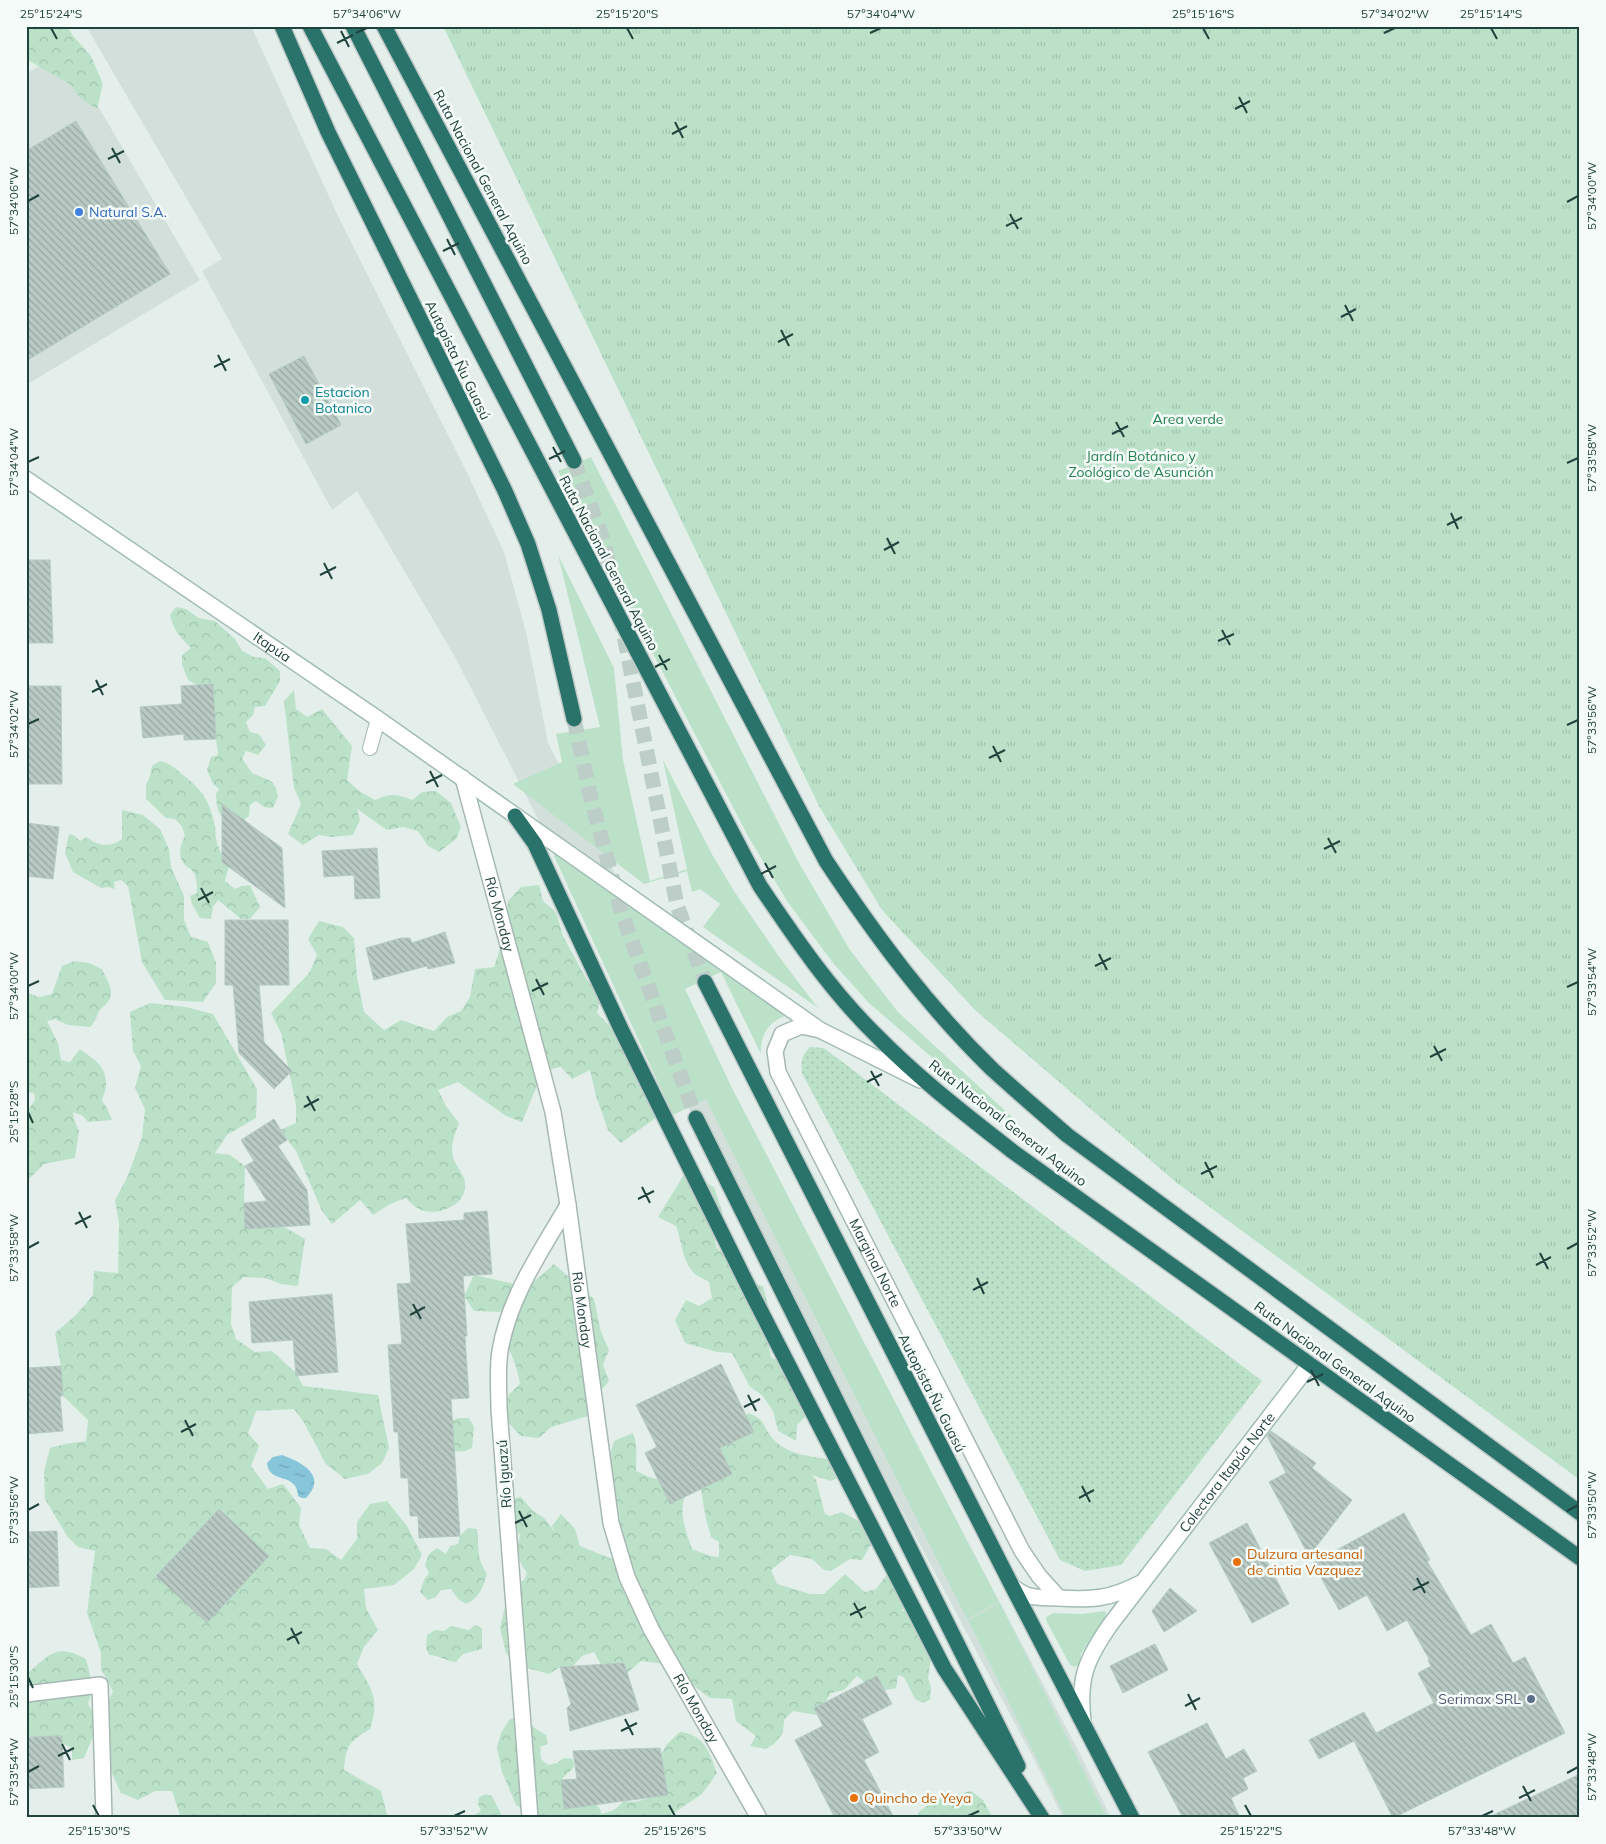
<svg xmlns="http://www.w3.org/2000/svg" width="1606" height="1844" font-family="Mulish,sans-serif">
  <defs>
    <pattern id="forest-crowns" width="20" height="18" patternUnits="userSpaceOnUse" patternTransform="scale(1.25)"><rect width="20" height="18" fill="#bbe2c9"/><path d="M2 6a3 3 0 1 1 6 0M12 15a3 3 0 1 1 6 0" fill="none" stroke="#a0c3ae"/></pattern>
    <pattern id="park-tufts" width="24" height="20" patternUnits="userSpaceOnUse" patternTransform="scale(1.25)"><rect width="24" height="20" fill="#bbe2c9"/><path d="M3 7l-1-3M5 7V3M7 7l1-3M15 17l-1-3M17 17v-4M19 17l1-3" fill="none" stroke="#a0c3ae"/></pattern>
    <pattern id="garden-dots" width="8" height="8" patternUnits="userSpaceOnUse" patternTransform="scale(1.25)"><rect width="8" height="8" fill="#bbe2c9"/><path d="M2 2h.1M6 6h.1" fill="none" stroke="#a0c3ae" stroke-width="1.8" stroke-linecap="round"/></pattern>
    <pattern id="water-ripples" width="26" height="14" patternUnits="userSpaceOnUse" patternTransform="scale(1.25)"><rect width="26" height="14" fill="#86c5da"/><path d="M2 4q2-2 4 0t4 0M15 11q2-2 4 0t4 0" fill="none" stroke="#6da2b2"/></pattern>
    <pattern id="building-back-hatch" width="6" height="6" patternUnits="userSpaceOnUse" patternTransform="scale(1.25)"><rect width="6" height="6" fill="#b9cac5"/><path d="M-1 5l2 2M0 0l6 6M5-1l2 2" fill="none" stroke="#96a6a1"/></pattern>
  </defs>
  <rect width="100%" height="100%" fill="#e4efeb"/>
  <!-- built -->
  <path fill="#d2dfda" d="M86,26H251L337,214L468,475L504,552L526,632L548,743L660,961L1077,1748L1111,1818H1063L1039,1769L620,979L454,655L357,491L332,510L202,271L222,259Z
    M65,50L200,280L26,385V74Z"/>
  <!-- grass -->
  <path fill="#bbe2c9" d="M591,457L799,863L850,950L898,1012L1012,1117L1009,1121L972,1092L869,1003L833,963L787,901L749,838L558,471Z
    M558,555L614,668L623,760L650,881L687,869L663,760L713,856L734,891L780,958L818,1008L703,927L720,904L700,889L692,892L687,871L644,884L513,784L562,762L556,734L600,727Z
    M554,852L785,1014V1016C768,1022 760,1036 761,1054L721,972L685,989L732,1088L999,1602L967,1619L706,1099L673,1115L554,856Z
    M1000,1603L1107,1818H1066L968,1620Z
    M1105,1611L1106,1614L1105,1617L1081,1654L1080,1663L1075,1667L1070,1665L1046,1620V1617L1053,1613L1082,1614Z"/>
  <!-- forest -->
  <path fill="url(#forest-crowns)" d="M26,26H67L73,36L91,56L103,84L97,109L80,98L71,85L26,59Z
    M176,607L186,609L199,618L215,621L235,639L242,651L254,657L265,658L280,671V681L265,706L255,707L253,715L246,722L250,732L259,734L266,745L258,755L246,751L242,758L252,773L271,781L276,788L278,797L273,808L264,807L256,801L250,805L249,816L241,822C219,820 217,814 216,794L219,789L213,784L207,770L211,757L218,755L216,739L197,685L188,680L182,664V655L191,648C180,637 174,631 170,615Z
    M294,690L296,709L307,717L322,709L352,746L347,780L359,791L375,800C391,793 396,794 412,800L422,792L436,791L451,803L461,827L456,839L439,852L428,846L418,831L403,827L387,830L357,809L360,820L353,835L332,837L319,835L303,845L288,834L301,804L294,788L284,701Z
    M160,761C170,763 176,769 183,775C203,790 210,802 215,826C216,830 215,834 216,838C217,848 224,858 229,866L225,881L235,889L242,886L250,885L260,907L250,919H241L218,900L213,907L211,919L200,918L192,904L190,896L197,893C197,886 197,879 194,873C192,869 188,868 185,865C177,856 180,845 185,836L182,826L175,819L166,818L146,799V786L150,776L152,766Z
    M122,810L143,815L160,829L169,849L171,867L184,896V920L191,937L208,942L216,963V983L203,1002L165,1000L142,962L128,886L121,880L114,882L115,889L108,887L101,888L73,872L65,853L69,834L75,836L80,841L87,837C97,846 111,848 122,839Z
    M539,885L543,901L556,912L563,936L587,980L602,991L597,1013L638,1055L657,1117L621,1143L608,1130L596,1096L590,1070L572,1079L561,1067L543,1071L522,1122L506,1116L458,1082L438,1090L446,1106L459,1123C455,1134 450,1145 453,1157C455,1164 461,1171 464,1178C469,1197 456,1207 440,1211C424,1214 416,1209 406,1198L390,1204L373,1215L360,1200L332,1224L322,1211L296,1151L280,1130L296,1123V1105L281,1033L271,1013L309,973L317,955L308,939L319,921L343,927L354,938L357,977L364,1012L384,1030L401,1020L434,1031L447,1017L461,1011L470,997L475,969L494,967L505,934L508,901L521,887Z
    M74,961L89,963L102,969C106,979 115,990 109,1000C107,1004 103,1006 100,1010C96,1016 96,1022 90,1027L68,1025L55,1019L47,1021L58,1043L61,1060L70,1062L80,1049C94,1060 107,1065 106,1086C106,1090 103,1095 102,1101L107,1108L112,1120L88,1122L83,1116L73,1112L74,1119L79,1131L75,1158L44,1164L26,1182V1113L35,1100L34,1093L26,1092V995L30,994L39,997L52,994L62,966Z
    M150,1003L186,1007L213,1014L257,1089L256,1118L227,1135L215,1153L230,1155L245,1166L244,1204L305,1239L298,1286L281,1284L265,1278L244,1277L232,1287L231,1324L236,1339L255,1352L272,1351L296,1373L303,1386L378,1395L389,1448L382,1463L368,1474L345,1479L326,1464L303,1421L294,1409L256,1411L248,1433L259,1446L251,1466L268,1489L283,1484L301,1508L299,1525L310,1548L326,1549L341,1560L357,1539V1522L370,1504L387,1501L407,1526L422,1555L414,1569L394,1585L364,1589L366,1608L378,1630L364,1647L357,1664C372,1690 380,1699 370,1729C349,1742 346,1745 344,1770L381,1791L388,1818H181L172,1791H155L138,1800L121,1793L94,1734L84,1758L72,1760V1748C57,1741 43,1734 26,1736V1675C50,1654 56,1643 86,1659L93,1687L88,1704L93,1712L94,1733L113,1691L101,1669V1653L87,1613L95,1551L78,1547L67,1536L45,1499L44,1472L50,1448L65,1444L86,1441L88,1420L62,1395L61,1366L55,1333L76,1315L93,1295L94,1271L118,1273L119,1223L115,1200L127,1178L142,1137L145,1109L135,1088L141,1066L133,1051L130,1012Z
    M685,1173L714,1187L723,1214L720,1228L711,1227L717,1248L733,1264L740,1279L763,1286L773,1324L768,1343L771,1357L784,1366L809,1398L805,1417L797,1425L796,1441L778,1431L773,1411L762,1395L750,1387L732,1353L717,1352L685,1343L675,1320L686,1300L699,1306L712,1298L709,1282C705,1279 698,1277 695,1274C682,1262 682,1242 676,1226L658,1217Z
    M554,1264L594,1299L601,1332L609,1350L603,1365L609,1381L600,1392L588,1416L551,1427L539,1438L521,1436C504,1420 505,1417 509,1394L520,1384C516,1362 510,1349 497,1331L513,1320L503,1312L474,1311L464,1296L474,1275L528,1287Z
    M749,1413C766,1421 760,1421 770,1435C784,1455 810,1456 833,1460L841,1476L831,1481L812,1475L816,1480L825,1514L830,1516L842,1512L864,1524L872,1543L862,1560L850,1559L831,1571L824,1570L812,1559L790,1555L771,1570L777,1584L810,1594H824L845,1574L865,1592L876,1589L891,1569L910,1600L901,1611L910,1609L918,1603L932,1626L929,1632L932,1650L928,1678L931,1687L930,1700L923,1703L915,1699L904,1677L898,1675L896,1688C880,1693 869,1687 857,1676L844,1690L831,1693L817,1715L793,1711L784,1720L783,1733L774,1744L765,1749L750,1746L756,1736L736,1721L732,1699L710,1698L687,1681L672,1665L641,1661L627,1673L605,1672L594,1652L582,1656L573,1666L560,1667L549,1674L516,1665L506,1653L500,1628L508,1594L514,1585L524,1580L527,1573C517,1559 516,1552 520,1535L515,1530L509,1499L521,1497L533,1511L544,1518L555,1532L552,1526L561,1514L575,1529L580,1546L622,1563V1534L618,1505L609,1481L610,1455L614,1441L633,1433C638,1445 636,1458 636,1471L649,1477L675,1484L685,1497C678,1512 687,1534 692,1549L710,1556L719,1557V1542L711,1537L706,1519L700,1485L730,1425Z
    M458,1418H469L474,1427L472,1448L465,1451L446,1452L452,1421Z
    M468,1528L477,1529C480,1549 475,1555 487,1574C483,1587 479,1599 466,1604L458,1599L451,1589L441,1590L436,1597L428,1600L420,1592L424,1580L429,1573L425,1565L429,1554L437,1548L446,1554L450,1546L458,1544L460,1536Z
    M475,1625L482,1628V1649L463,1654L456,1662C445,1661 439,1655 429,1655L426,1648L427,1635L435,1630L444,1631L451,1626L469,1630Z
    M523,1716L536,1729L546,1735L548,1744L540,1747L541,1759L548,1765L557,1763L564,1758L573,1759L574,1767L561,1780C563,1784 566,1791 570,1793C582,1802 596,1796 602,1814L614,1810L624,1801C638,1804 642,1799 655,1796L652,1768L667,1744L680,1732C704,1734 710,1753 717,1773L702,1794L666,1818H535L516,1805L502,1772L497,1747L501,1733L510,1719Z
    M971,1791L983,1800L993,1818H919L918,1813C935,1797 949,1796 971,1791Z
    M486,1794L492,1796L503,1818H469L481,1811L478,1804L479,1797Z"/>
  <!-- park -->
  <path fill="url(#park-tufts)" d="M443,26H1580V1480L1177,1183L975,1010L882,910L819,806Z"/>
  <!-- garden -->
  <path fill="url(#garden-dots)" d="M810,1047L824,1048L1262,1381L1121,1565L1085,1571L1060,1560L802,1073C801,1061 801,1056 810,1047Z"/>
  <!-- water -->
  <path fill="url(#water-ripples)" d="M282,1455C302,1462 328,1476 306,1498H302L298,1496C297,1471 269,1485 267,1463L273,1457Z"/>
  <!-- building -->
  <path fill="url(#building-back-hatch)" stroke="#b5cac3" d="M76,121L170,274L26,361V151Z
    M304,356L341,425L306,444L269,374Z
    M26,560H50L53,643H26Z
    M213,684L216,739L184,740V734L143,738L140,707L182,704L181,686Z
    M26,686H61L62,784H26Z
    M222,804L282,848L285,908L222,862Z
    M26,823L59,827L53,879L26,876Z
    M377,848L380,898L355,899L354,875L324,877L322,851Z
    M225,920H288L289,985H259L264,1042L292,1071L274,1089L239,1053L233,985H225Z
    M445,932L455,963L428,969L427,966L374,980L366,948L401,938H410L412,943Z
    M274,1119L287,1140L278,1146L307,1190L310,1225L245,1229L244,1203L267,1201L245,1166L254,1161L241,1140Z
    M487,1211L492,1274L463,1276L467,1336H465L469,1398L451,1399L460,1536L419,1538L418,1516H410L408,1478H401L398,1432H394L388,1345L402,1344L397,1284L411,1283L406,1224L464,1220V1213Z
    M332,1294L338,1372L296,1376L293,1340L252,1343L249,1302Z
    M721,1364L754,1432L720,1448L732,1474L670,1504L645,1453L657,1447L636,1405Z
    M61,1366L63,1396H60L63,1431L26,1434V1368Z
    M1271,1431L1316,1463L1312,1468L1352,1500L1309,1556L1269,1482L1286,1473L1267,1436Z
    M219,1509L269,1556L207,1623L156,1576Z
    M1404,1513L1430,1560L1427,1561L1471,1635L1491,1624L1513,1663L1525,1657L1565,1733L1393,1818L1354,1741L1319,1759L1309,1740L1364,1712L1376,1733L1434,1703L1418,1673L1431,1666L1428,1660L1429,1659L1407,1620L1387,1631L1367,1595L1339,1610L1313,1563Z
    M1247,1523L1289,1604L1252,1623L1209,1543Z
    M57,1531L59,1586L26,1588V1532Z
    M1170,1588L1197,1611L1164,1632L1152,1611Z
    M1155,1644L1168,1670L1123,1693L1110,1666Z
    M624,1663L639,1710L570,1731L567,1708L571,1704L560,1667Z
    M877,1676L892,1704L862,1719L879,1752L864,1760L894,1818H835L795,1740L823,1726L814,1708Z
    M1207,1723L1226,1759L1244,1749L1257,1771L1243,1778L1248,1789L1231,1798L1240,1818H1183L1148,1752Z
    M62,1736L64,1787L26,1789V1737Z
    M660,1748L668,1795L564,1809L561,1780L577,1779L573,1751Z
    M1580,1774V1818H1487Z"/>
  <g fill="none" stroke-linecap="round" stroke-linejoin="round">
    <!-- highway-tunnel -->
    <path stroke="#bdcdc8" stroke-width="15" stroke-dasharray="15 8" stroke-linecap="butt" d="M574,461L604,542L624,636L677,905L705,982
      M574,719L591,799L622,914L696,1118"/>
    <!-- lane casing -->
    <g stroke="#a6b8b3" stroke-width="16">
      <path id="lane" d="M370,748L378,719"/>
    </g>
    <!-- street casing -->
    <g stroke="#a6b8b3" stroke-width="18">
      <g id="street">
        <path id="s1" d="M463,778L553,1112L568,1205L611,1523L627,1577L651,1629L759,1818"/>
        <path id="s2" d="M820,1030L801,1026L782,1034L775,1051L778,1072L1022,1551L1039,1576L1059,1598"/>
        <path d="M26,1694L100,1685L104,1818"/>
        <path d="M530,1818L499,1409C499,1390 497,1369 500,1351C509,1297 541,1251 568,1205"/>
      </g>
    </g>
    <!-- secondary casing -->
    <g stroke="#a1bcb5" stroke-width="18">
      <g id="secondary">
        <path id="s3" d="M26,479L378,719L820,1030L920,1080"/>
        <path d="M1012,1586C1028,1600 1038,1597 1059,1598C1093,1600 1110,1599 1141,1583"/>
        <path id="s4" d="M1083,1721C1078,1678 1086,1660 1110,1625L1310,1364"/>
      </g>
    </g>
    <!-- highway casing -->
    <g stroke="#c1cac9" stroke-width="18">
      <path id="highway" d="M282,26L328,132L505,491L528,544L549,610L574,719
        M310,26L760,886C795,938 831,991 876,1035C918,1078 965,1114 1012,1151L1580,1558
        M353,26L574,461
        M384,26L826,861C875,935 928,1007 992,1069C1016,1091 1042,1113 1067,1135L1580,1513
        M515,816L535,844L621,1029L752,1294L944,1668L1042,1818
        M705,982L1012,1586L1132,1818
        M696,1118L1018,1766"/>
    </g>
    <!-- lane -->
    <use href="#lane" stroke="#fff" stroke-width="14"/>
    <!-- street -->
    <use href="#street" stroke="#fff" stroke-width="15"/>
    <!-- secondary -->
    <use href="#secondary" stroke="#fff" stroke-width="15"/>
    <!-- highway -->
    <use href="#highway" stroke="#29736b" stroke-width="15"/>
  </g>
  <!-- ticks -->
  <path fill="none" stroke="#21433d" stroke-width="2" d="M51,28L57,39M627,28L633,39M1203,28L1209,39M1491,28L1497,39M341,31L349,47M356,33L367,28M870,33L881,28M1384,33L1395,28M337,43L353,35M1239,97L1247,113M1235,109L1250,101M675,122L683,138M672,134L687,126M112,148L120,163M108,159L124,151M28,201L39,195M1567,202L1578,196M1010,214L1018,229M1006,226L1022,218M447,239L455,255M443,251L459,243M1345,305L1353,321M1341,317L1356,309M781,330L789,346M778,342L793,334M218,355L226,371M214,367L230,359M1116,422L1124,437M1112,434L1128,426M553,447L561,462M549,459L565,451M28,462L39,457M1567,463L1578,458M1451,513L1458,529M1447,525L1462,517M887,538L895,554M884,550L899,542M324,563L332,579M320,575L336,567M1222,630L1230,645M1218,641L1234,634M659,655L667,670M655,667L670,659M96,680L103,695M92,692L107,684M28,724L39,719M1567,725L1578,720M993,746L1001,762M989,758L1005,750M430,771L438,787M426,783L442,775M1328,838L1336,853M1324,849L1340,841M765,863L773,878M761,874L776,866M201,888L209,903M198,900L213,892M1099,954L1107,970M1095,966L1111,958M536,979L544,995M28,986L39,981M1567,987L1578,982M532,991L548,983M1434,1046L1442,1061M1430,1057L1446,1049M871,1071L879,1086M867,1082L882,1074M307,1096L315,1111M304,1107L319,1099M28,1112L33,1123M1205,1162L1213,1178M1201,1174L1217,1166M642,1187L650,1203M638,1199L654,1191M79,1212L87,1228M75,1224L91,1216M28,1248L39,1242M1567,1249L1578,1243M1540,1253L1548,1269M1536,1265L1551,1257M977,1278L984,1294M973,1290L988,1282M413,1304L421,1319M410,1315L425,1307M1311,1370L1319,1386M1307,1382L1323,1374M748,1395L756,1411M744,1407L760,1399M185,1420L193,1436M181,1432L196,1424M1082,1486L1090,1502M1079,1498L1094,1490M28,1510L39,1504M519,1511L527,1527M1567,1511L1578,1505M515,1523L531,1515M1417,1578L1425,1593M1413,1590L1429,1582M854,1603L862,1618M850,1615L866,1607M291,1628L299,1644M287,1640L302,1632M28,1677L33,1688M1188,1694L1196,1710M1185,1706L1200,1698M625,1719L633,1735M621,1731L637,1723M62,1744L70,1760M58,1756L74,1748M28,1772L39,1766M1567,1773L1578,1767M1523,1786L1531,1801M1519,1798L1535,1790M93,1805L99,1816M669,1805L675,1816M1245,1805L1251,1816M454,1816L465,1811M968,1816L979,1811M1482,1816L1493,1811"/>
  <!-- markers -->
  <circle fill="#3f7fe0" stroke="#f5fbf8" stroke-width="2" cx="79" cy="212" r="5"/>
  <circle fill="#0f9aa8" stroke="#f5fbf8" stroke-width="2" cx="305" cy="400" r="5"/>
  <g fill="#e8710a" stroke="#f5fbf8" stroke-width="2">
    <circle cx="1237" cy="1562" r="5"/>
    <circle cx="854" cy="1798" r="5"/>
  </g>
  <circle fill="#5c6f8a" stroke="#f5fbf8" stroke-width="2" cx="1531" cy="1699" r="5"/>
  <g text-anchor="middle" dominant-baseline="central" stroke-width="5" stroke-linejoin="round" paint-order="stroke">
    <!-- street labels -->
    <g font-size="14" fill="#21433d" stroke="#f5fbf8">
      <text transform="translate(483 177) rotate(62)">Ruta Nacional General Aquino</text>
      <text transform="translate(458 360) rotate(64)">Autopista Ñu Guasú</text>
      <text transform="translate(609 563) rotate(62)">Ruta Nacional General Aquino</text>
      <text stroke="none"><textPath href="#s3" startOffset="298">Itapúa</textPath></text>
      <text stroke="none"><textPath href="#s1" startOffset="141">Río Monday</textPath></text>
      <text transform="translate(1008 1123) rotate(38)">Ruta Nacional General Aquino</text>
      <text stroke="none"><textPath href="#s2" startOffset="294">Marginal Norte</textPath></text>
      <text stroke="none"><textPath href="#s1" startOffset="546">Río Monday</textPath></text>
      <text transform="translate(1335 1362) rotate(36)">Ruta Nacional General Aquino</text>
      <text transform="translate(932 1393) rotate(63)">Autopista Ñu Guasú</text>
      <text stroke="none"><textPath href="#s4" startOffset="295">Colectora Itapúa Norte</textPath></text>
      <text transform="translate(504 1474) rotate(-94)">Río Iguazú</text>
      <text stroke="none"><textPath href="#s1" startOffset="966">Río Monday</textPath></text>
    </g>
    <!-- shop labels -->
    <g font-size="14" fill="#366cbe" stroke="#f5fbf8" text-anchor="start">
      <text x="89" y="212">Natural S.A.</text>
    </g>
    <!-- culture labels -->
    <g font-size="14" fill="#0d838f" stroke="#f5fbf8" text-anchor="start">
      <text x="315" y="392">Estacion<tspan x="315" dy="16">Botanico</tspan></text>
    </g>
    <!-- park labels -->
    <g font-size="14" fill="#258051" stroke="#f5fbf8">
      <text x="1188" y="419">Area verde</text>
      <text x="1141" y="456">Jardín Botánico y<tspan x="1141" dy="16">Zoológico de Asunción</tspan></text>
    </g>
    <!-- food labels -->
    <g font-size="14" fill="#c56008" stroke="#f5fbf8" text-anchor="start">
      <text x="1247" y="1554">Dulzura artesanal<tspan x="1247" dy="16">de cintia Vazquez</tspan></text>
      <text x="864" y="1798">Quincho de Yeya</text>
    </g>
    <!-- service labels -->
    <g font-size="14" fill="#4e5e75" stroke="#f5fbf8" text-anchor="end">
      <text x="1521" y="1699">Serimax SRL</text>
    </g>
  </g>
  <!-- border -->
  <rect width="1606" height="1844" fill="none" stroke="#f5fbf8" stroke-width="55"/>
  <rect x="28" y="28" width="1550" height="1788" fill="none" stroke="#21433d" stroke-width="2"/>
  <g font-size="12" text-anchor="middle" fill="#21433d">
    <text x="51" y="18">25°15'24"S</text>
    <text x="367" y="18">57°34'06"W</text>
    <text x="627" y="18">25°15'20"S</text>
    <text x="881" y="18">57°34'04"W</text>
    <text x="1203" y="18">25°15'16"S</text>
    <text x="1395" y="18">57°34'02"W</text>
    <text x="1491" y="18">25°15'14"S</text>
    <text transform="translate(1592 196) rotate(-90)" y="4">57°34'00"W</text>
    <text transform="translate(14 201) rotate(-90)" y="4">57°34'06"W</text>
    <text transform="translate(1592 458) rotate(-90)" y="4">57°33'58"W</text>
    <text transform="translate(14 462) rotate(-90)" y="4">57°34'04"W</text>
    <text transform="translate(1592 720) rotate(-90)" y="4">57°33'56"W</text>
    <text transform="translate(14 724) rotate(-90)" y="4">57°34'02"W</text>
    <text transform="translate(1592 982) rotate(-90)" y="4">57°33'54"W</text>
    <text transform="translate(14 986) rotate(-90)" y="4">57°34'00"W</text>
    <text transform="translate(14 1112) rotate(-90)" y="4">25°15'28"S</text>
    <text transform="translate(1592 1243) rotate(-90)" y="4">57°33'52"W</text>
    <text transform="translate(14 1248) rotate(-90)" y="4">57°33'58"W</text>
    <text transform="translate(1592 1505) rotate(-90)" y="4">57°33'50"W</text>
    <text transform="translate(14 1510) rotate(-90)" y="4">57°33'56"W</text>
    <text transform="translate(14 1677) rotate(-90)" y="4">25°15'30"S</text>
    <text transform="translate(1592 1767) rotate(-90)" y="4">57°33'48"W</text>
    <text transform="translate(14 1772) rotate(-90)" y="4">57°33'54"W</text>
    <text x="99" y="1835">25°15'30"S</text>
    <text x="454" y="1835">57°33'52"W</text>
    <text x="675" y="1835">25°15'26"S</text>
    <text x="968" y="1835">57°33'50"W</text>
    <text x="1251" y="1835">25°15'22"S</text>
    <text x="1482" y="1835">57°33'48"W</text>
  </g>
</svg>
